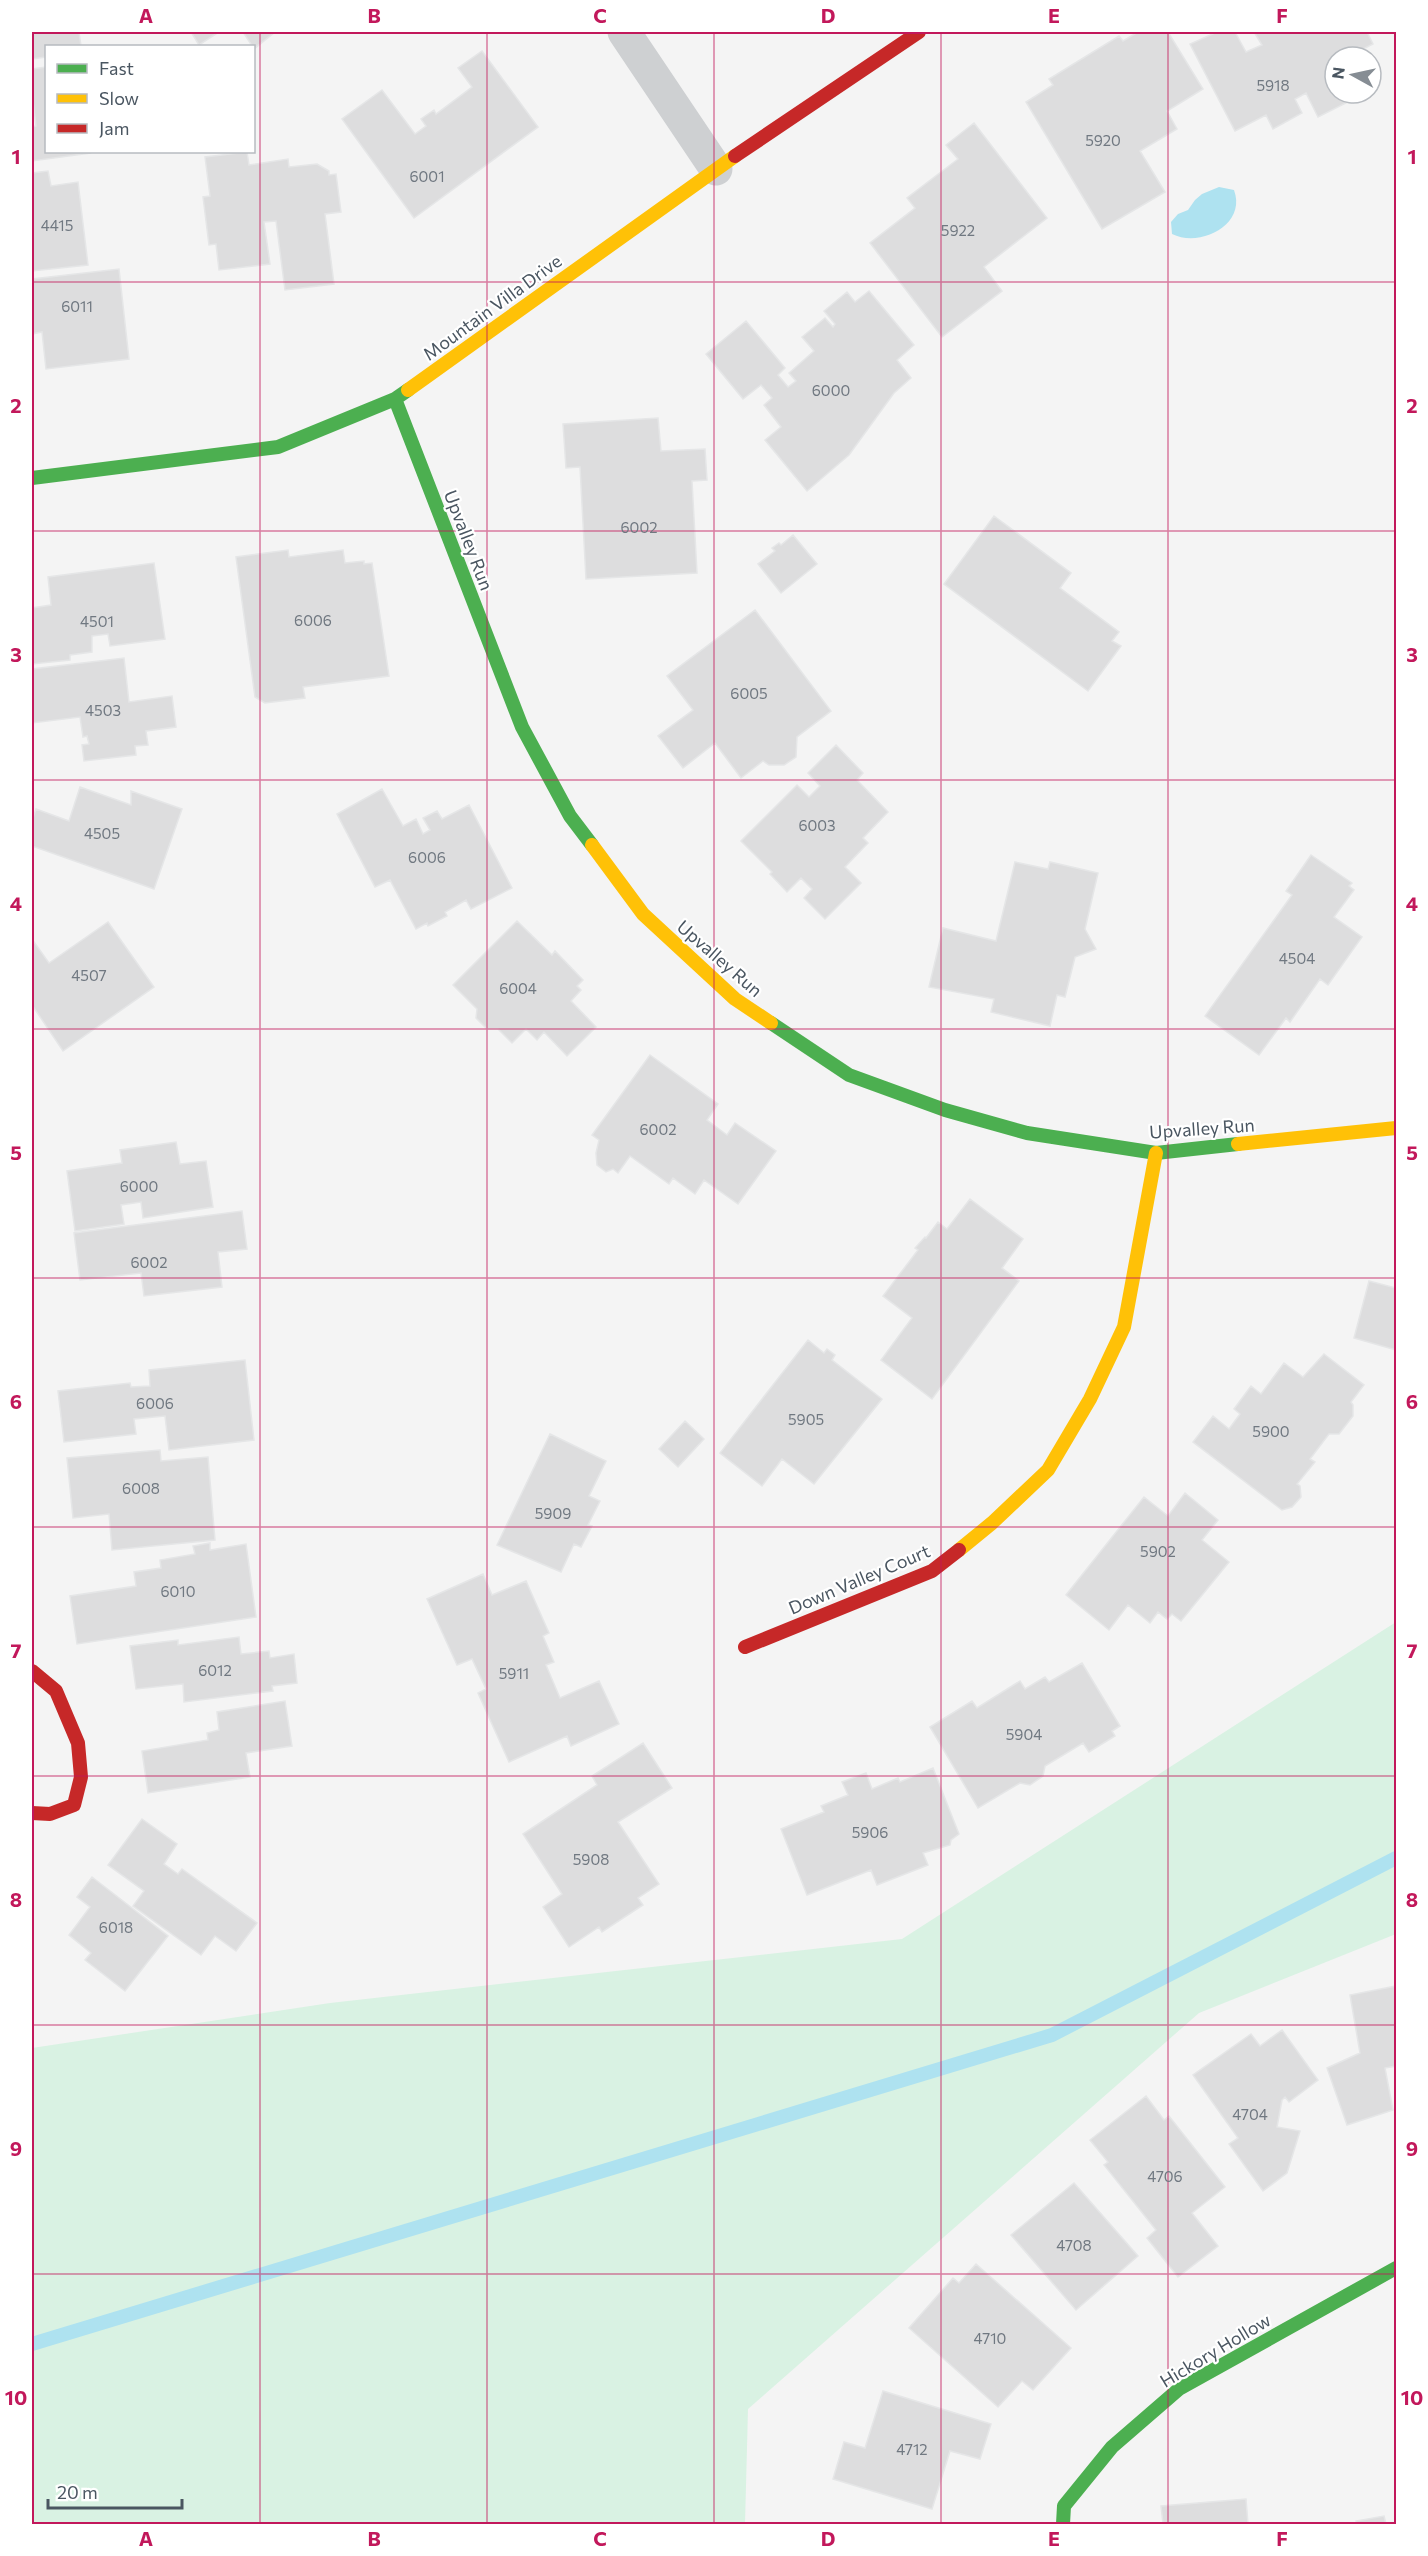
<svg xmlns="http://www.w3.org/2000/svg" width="1428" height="2556" font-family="Commissioner,sans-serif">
  <rect width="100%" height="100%" fill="#f4f4f4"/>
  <!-- green -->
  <path fill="#d9f2e3" d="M1396,1622V1934L1199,2013L748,2409L745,2524H32V2048L330,2003L902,1939Z"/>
  <!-- water -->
  <path fill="#aee2f0" d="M1219,187L1234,190C1247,225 1200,248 1172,234L1171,222L1178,214L1188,210L1195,200L1202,194Z"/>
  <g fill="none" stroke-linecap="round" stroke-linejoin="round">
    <!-- stream -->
    <path stroke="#aee2f0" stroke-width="14" d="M32,2344L1052,2035L1396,1858"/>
  </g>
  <!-- building -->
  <path fill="#ddddde" stroke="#e5e6e7" stroke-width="1.5" d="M32,32H79L81,46H46V57L32,59Z
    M191,32H219L199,45Z
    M243,32H275L254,49Z
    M1138,32H1168L1203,89L1167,111L1177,129L1140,151L1165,192L1102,229L1026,102L1053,85L1049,79L1119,36L1123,41Z
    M1217,32H1235L1246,52L1262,45L1254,32H1367L1373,44L1348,57H1335V64L1329,67L1335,77V93H1344L1348,102L1318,117L1306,93L1295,99L1302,113L1273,129L1266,115L1235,131L1190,44Z
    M482,51L538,127L414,218L342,119L382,90L415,134L426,126L421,119L434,110L436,114L472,87L458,68Z
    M46,67V152L91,153L32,161V127L36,126L32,93V69Z
    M974,123L1047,218L984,267L1002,291L942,337L870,243L915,208L907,198L958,159L946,145Z
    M247,152L249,165L288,159L289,167L317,164L329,171V175L336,174L341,212L325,214L334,284L285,290L276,221L264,222L270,264L219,270L216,244L209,245L203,197L210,196L205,157Z
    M48,171L51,186L78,182L88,265L32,271V173Z
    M119,269L129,359L46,369L42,332L32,334V279Z
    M869,291L914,345L897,360L911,378L894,393L849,455L807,491L765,440L781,427L764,405L772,398L761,385L743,399L706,354L746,321L785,368L778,375L788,387L796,381L789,373L814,351L802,337L825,318L833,327L835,324L824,311L847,292L855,302Z
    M658,418L661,451L705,449L707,480L692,481L697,573L586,579L580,467L566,468L563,424Z
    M994,516L1071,573L1060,588L1119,632L1112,641L1121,646L1088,691L944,584Z
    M793,535L817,564L781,593L758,564L775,551L772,548L779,543L781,545Z
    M288,550L289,557L343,550L345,563L364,561V564L372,563L389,676L303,687L305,698L265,703L255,697L236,557Z
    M154,563L165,639L110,646L108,634L92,636V652L70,655V660L32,664V608L51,605L48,577Z
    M755,610L831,711L797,737L796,757L784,765H769L763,761L741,778L715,743L683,768L658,736L693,710L667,676Z
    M124,658L129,702L172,696L176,727L146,731L148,745L135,746L136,755L84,761L82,745L89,744L87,736L83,737L80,717L32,723V669Z
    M836,745L863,773L857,780L888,812L863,838L868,843L845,867L861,883L825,919L804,898L812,889L801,878L787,892L770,874L772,872L741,841L797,785L809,797L820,786L808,773Z
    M80,787L131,805V791L182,809L154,889L32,846V821L36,809L69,821Z
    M382,789L403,826L416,819L423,834L430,830L423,818L437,811L442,819L469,805L512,888L471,909L466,900L445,912L447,916L428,926L427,923L416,929L390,880L375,887L337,814Z
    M1311,855L1352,883L1349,886L1354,890L1334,917L1362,937L1328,985L1320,979L1290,1022L1286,1018L1259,1055L1205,1016L1292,895L1286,891Z
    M1015,862L1048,869L1050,862L1098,873L1085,929L1096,949L1075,957L1065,997L1057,995L1050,1026L991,1012L994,999L929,987L943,928L996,941Z
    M517,921L552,955L555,951L583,980L577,986L581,990L571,1001L596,1027L567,1056L544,1032L537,1040L526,1029L512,1043L498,1029H487L476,1018L477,1009L453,985Z
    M108,922L154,987L63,1051L32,1005V939L49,963Z
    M650,1055L718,1104L707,1120L727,1135L735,1123L776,1151L738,1204L704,1180L695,1194L673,1178L669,1184L630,1156L618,1173L613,1169L606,1172L597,1165L596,1153L599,1140L592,1135Z
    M176,1142L180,1164L206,1161L213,1207L143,1218L141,1202L121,1205L124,1224L75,1231L67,1171L122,1163L120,1150Z
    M970,1199L1023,1239L1002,1268L1019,1281L932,1399L881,1360L912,1318L883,1296L918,1250L915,1248L925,1237L926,1238L938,1222L947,1229Z
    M242,1211L247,1249L218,1252L222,1287L144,1296L141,1273L80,1280L74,1233Z
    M1369,1281L1396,1288V1350L1354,1338Z
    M808,1340L824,1353L827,1349L835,1355L832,1360L882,1399L814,1484L782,1459L762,1486L720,1453Z
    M1324,1354L1364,1385L1351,1402L1353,1405V1416L1339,1434H1329L1310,1459L1315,1462L1297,1484L1300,1486L1301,1497L1292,1507L1282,1510L1193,1442L1213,1416L1229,1429L1240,1414L1234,1409L1251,1386L1261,1394L1284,1363L1303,1377Z
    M245,1360L254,1440L169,1450L165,1416L134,1419L136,1434L64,1442L58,1391L130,1383L131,1387L150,1386L149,1370Z
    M685,1421L704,1439L678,1467L659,1449Z
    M550,1434L606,1461L589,1496L600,1501L588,1525L592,1526L581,1547L574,1544L561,1572L497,1545Z
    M160,1450L161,1461L208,1457L215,1540L112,1550L109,1514L73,1518L67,1458Z
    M1185,1493L1218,1520L1202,1540L1229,1562L1181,1621L1172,1614L1167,1619L1158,1612L1150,1623L1128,1605L1109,1630L1066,1595L1144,1497L1168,1516Z
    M210,1543V1550L246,1544L256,1617L77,1644L70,1596L136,1586L134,1572L161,1568L160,1560L195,1554L193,1546Z
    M483,1574L492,1595L526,1581L549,1633L543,1636L554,1662L546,1665L560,1698L599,1681L619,1724L571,1746L567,1736L509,1762L478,1693L486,1689L472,1659L457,1665L427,1599Z
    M239,1637L241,1654L269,1651L270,1658L294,1654L297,1683L272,1686L273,1691L184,1702L183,1684L136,1689L130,1646L178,1640V1645Z
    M1082,1663L1120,1726L1112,1731L1115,1736L1089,1752L1083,1743L1045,1766L1043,1776L1030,1785L1020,1783L978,1808L930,1727L972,1701L977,1708L1020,1681L1025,1689L1045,1677L1049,1682Z
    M285,1701L292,1746L246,1753L250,1777L148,1793L142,1751L208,1740L207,1733L219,1730L217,1712Z
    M643,1743L672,1788L618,1822L659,1884L638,1898L643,1905L602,1932L599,1927L569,1947L543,1907L562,1894L523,1834L597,1785L592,1776Z
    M933,1768L959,1834L951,1840L950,1845L923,1853L928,1865L877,1885L871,1870L807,1895L781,1829L824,1812L821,1806L848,1795L842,1782L866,1773L872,1789L898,1778L900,1782Z
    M142,1819L177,1844L164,1864L178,1874L182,1869L257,1923L236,1951L215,1936L201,1955L133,1906L144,1891L108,1865Z
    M92,1877L168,1936L125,1991L85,1960L91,1953L69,1935L90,1907L77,1897Z
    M1396,1986V2066L1385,2068L1393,2110L1347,2125L1327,2068L1360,2053L1350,1995Z
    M1282,2030L1318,2080L1289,2102L1285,2097L1282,2100L1277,2127L1300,2131L1287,2173L1263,2191L1229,2144L1238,2138L1193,2075L1251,2034L1260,2046Z
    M1146,2096L1164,2120L1169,2116L1225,2187L1192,2213L1218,2246L1178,2277L1147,2238L1156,2230L1104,2165L1108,2162L1090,2140Z
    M1074,2183L1138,2256L1076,2310L1011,2235Z
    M976,2264L1071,2348L1033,2390L1022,2381L998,2407L909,2328L953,2278L959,2283Z
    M883,2391L991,2424L980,2459L950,2451L932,2509L833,2479L844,2442L865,2448Z
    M1246,2499L1248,2524H1163L1161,2506Z
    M1384,2516L1386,2524H1357L1356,2521Z"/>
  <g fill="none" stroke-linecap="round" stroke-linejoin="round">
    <!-- street -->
    <path stroke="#ced0d2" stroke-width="33" d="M624,32L716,169"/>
    <!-- fast -->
    <path stroke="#4caf50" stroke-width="14" d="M395,399L522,727L570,816L592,845
      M32,478L278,447L395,399L408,390
      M771,1023L849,1075L945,1110L1027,1133L1156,1153L1238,1144
      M1063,2524L1064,2506L1112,2447L1179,2389L1396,2268"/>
    <!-- slow -->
    <path stroke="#ffc107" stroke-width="14" d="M408,390L735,156
      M592,845L643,914L735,999L771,1023
      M1238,1144L1396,1128
      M959,1550L992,1523L1048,1470L1090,1399L1124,1327L1156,1153"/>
    <!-- jam -->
    <path stroke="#c62828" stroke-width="14" d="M735,156L919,32
      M745,1647L932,1571L959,1550
      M32,1671L56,1691L78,1743L81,1777L74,1805L50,1814L32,1813"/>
  </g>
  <!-- grid -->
  <path fill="none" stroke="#c2185b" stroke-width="1.5" stroke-opacity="0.55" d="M260,32V2524M487,32V2524M714,32V2524M941,32V2524M1168,32V2524M32,282H1396M32,531H1396M32,780H1396M32,1029H1396M32,1278H1396M32,1527H1396M32,1776H1396M32,2025H1396M32,2274H1396"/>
  <g text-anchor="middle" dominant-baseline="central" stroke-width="4.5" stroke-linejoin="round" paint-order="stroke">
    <!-- number labels -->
    <g font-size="15" fill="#707881">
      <text x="1273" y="85">5918</text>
      <text x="1103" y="140">5920</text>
      <text x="427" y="176">6001</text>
      <text x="57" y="225">4415</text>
      <text x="958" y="230">5922</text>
      <text x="77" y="306">6011</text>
      <text x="831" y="390">6000</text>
      <text x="639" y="527">6002</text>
      <text x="313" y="620">6006</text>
      <text x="97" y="621">4501</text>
      <text x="749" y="693">6005</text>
      <text x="103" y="710">4503</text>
      <text x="817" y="825">6003</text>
      <text x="102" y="833">4505</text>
      <text x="427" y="857">6006</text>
      <text x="1297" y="958">4504</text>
      <text x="89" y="975">4507</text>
      <text x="518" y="988">6004</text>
      <text x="658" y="1129">6002</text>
      <text x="139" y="1186">6000</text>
      <text x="149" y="1262">6002</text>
      <text x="155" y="1403">6006</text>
      <text x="806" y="1419">5905</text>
      <text x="1271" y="1431">5900</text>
      <text x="141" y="1488">6008</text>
      <text x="553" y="1513">5909</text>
      <text x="1158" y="1551">5902</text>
      <text x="178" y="1591">6010</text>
      <text x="215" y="1670">6012</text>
      <text x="514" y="1673">5911</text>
      <text x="1024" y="1734">5904</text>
      <text x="870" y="1832">5906</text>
      <text x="591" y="1859">5908</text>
      <text x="116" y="1927">6018</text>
      <text x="1250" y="2114">4704</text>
      <text x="1165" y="2176">4706</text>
      <text x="1074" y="2245">4708</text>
      <text x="990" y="2338">4710</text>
      <text x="912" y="2449">4712</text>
    </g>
    <!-- street labels -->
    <g font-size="18" fill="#4a5661" stroke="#fff">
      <text transform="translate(492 307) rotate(-36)">Mountain Villa Drive</text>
      <text transform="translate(469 540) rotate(69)">Upvalley Run</text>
      <text transform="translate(720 958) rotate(41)">Upvalley Run</text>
      <text transform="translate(1202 1128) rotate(-4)">Upvalley Run</text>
      <text transform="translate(859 1579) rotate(-23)">Down Valley Court</text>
      <text transform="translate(1215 2350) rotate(-31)">Hickory Hollow</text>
    </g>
  </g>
  <!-- border -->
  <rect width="1428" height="2556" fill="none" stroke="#ffffff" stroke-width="66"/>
  <!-- legend -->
  <rect x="45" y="45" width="210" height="108" fill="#ffffff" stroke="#b7bbc0" stroke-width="1.5"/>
  <rect x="57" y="64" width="30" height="9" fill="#4caf50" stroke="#b7bbc0" stroke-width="1.5"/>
  <text x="99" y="75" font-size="18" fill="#4a5661">Fast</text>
  <rect x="57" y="94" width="30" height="9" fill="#ffc107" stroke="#b7bbc0" stroke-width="1.5"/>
  <text x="99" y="105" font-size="18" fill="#4a5661">Slow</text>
  <rect x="57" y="124" width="30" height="9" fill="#c62828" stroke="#b7bbc0" stroke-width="1.5"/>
  <text x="99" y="135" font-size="18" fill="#4a5661">Jam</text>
  <!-- north arrow -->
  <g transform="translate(1353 75) rotate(278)"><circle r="28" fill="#ffffff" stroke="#b7bbc0" stroke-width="1.5"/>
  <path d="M0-4.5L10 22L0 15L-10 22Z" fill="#868d94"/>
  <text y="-9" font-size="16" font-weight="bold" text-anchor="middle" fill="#4a5661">N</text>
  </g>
  <!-- scale -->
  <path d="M48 2499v9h134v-9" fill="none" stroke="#4a5661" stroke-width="3"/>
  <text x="57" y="2499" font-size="18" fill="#4a5661" stroke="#ffffff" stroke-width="4.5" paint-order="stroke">20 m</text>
  <rect x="33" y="33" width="1362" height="2490" fill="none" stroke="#c2185b" stroke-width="2"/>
  <g font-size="20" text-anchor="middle" font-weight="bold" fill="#c2185b">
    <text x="146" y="23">A</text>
    <text x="374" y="23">B</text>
    <text x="600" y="23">C</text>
    <text x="828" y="23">D</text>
    <text x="1054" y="23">E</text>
    <text x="1282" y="23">F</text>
    <text x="16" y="164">1</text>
    <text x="1412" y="164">1</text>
    <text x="16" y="413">2</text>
    <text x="1412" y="413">2</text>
    <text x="16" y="662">3</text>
    <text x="1412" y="662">3</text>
    <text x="16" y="911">4</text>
    <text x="1412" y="911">4</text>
    <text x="16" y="1160">5</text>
    <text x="1412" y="1160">5</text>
    <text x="16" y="1409">6</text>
    <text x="1412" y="1409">6</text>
    <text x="16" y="1658">7</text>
    <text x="1412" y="1658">7</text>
    <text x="16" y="1907">8</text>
    <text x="1412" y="1907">8</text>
    <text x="16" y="2156">9</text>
    <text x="1412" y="2156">9</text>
    <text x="16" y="2405">10</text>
    <text x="1412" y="2405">10</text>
    <text x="146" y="2546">A</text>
    <text x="374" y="2546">B</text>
    <text x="600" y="2546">C</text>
    <text x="828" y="2546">D</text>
    <text x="1054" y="2546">E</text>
    <text x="1282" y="2546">F</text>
  </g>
</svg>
